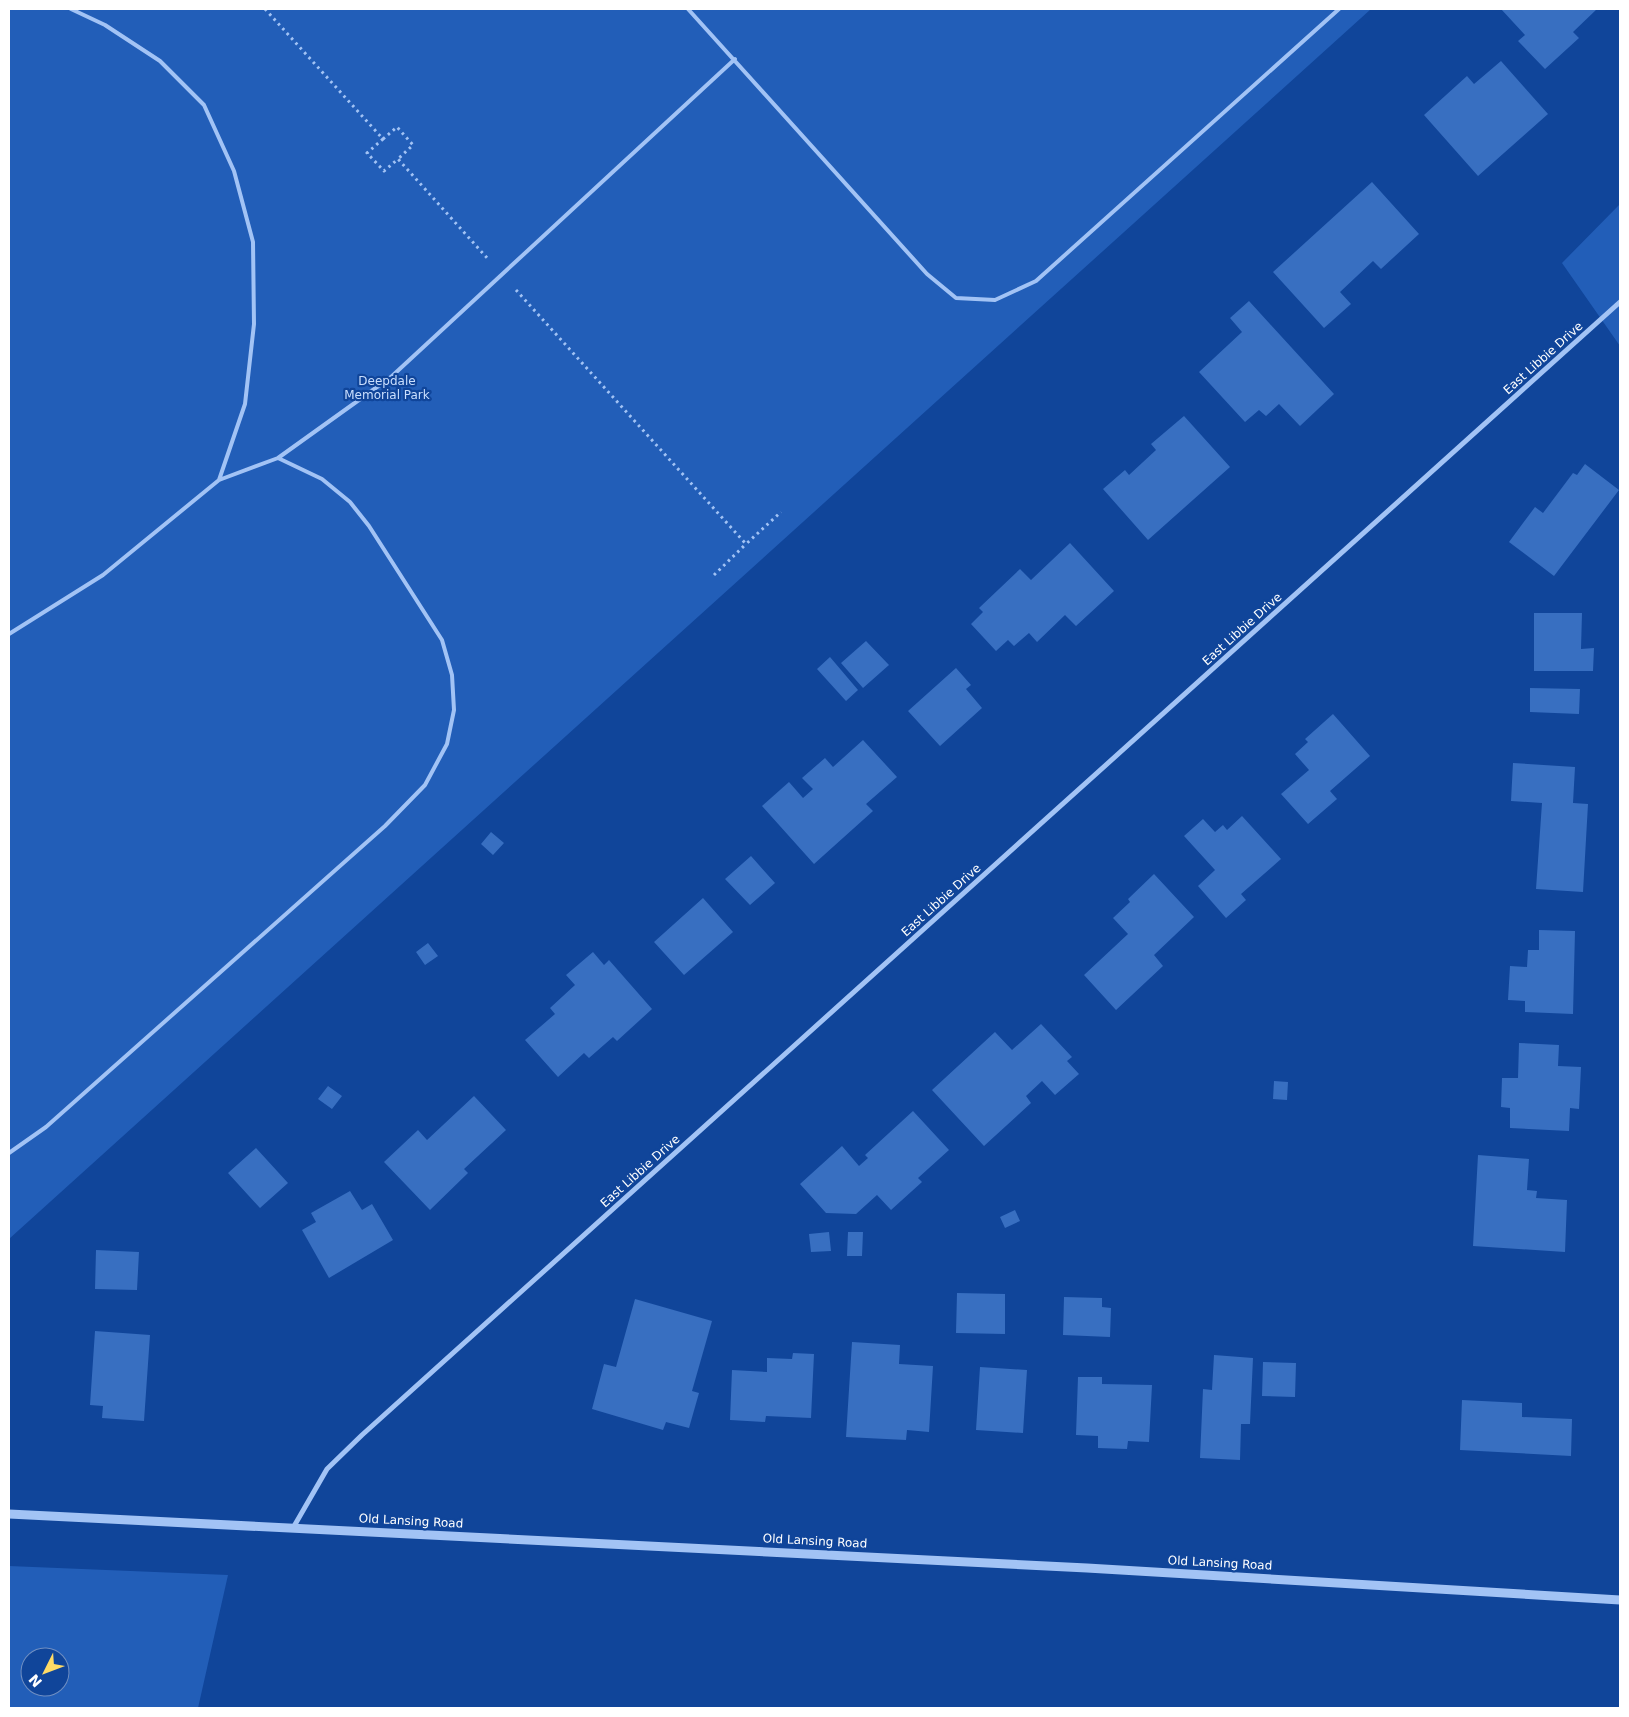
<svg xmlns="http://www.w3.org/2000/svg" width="1629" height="1717" font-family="'DejaVu Sans',sans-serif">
  <rect width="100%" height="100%" fill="#10459a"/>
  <!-- green -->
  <path fill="#225eb8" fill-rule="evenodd" d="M9,9H1371L9,1239Z
    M1620,204V346L1562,263Z
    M9,1566L228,1575L198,1708H9ZM30,1657H60V1687H30Z"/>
  <!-- building -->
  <path fill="#386fc1" d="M1501,9H1597L1573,32L1579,38L1545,69L1518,41L1525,35Z
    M1501,61L1548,114L1478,176L1424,115L1467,76L1474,84Z
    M1372,182L1419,234L1381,269L1373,261L1340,292L1351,304L1324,328L1273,272Z
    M1249,301L1334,394L1300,426L1279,404L1266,416L1259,410L1245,422L1199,372L1242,332L1230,318Z
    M1184,416L1230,467L1148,540L1103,489L1125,470L1129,475L1156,450L1151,444Z
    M1585,464L1619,490L1554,576L1509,542L1535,507L1543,513L1573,473L1577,475Z
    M1070,543L1114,591L1076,626L1065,615L1037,642L1029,633L1014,646L1008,640L996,651L971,624L983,612L979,608L1020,569L1031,580Z
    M1534,613H1582L1581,649L1594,648L1593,671H1534Z
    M866,641L889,665L863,688L841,663Z
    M830,657L858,690L846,701L817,669Z
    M956,668L971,685L966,689L982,708L940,746L908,711Z
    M1530,688L1580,689L1579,714L1530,712Z
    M1333,714L1370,756L1330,791L1337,799L1308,824L1281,794L1309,770L1295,754L1308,742L1305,739Z
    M863,740L897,777L866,804L873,811L814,864L762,806L789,782L803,798L813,789L802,778L825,758L833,767Z
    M1513,763L1575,767L1573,803L1588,804L1583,892L1536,889L1542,803L1511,801Z
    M1242,816L1281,859L1241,894L1246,900L1226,918L1198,886L1215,870L1184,836L1203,819L1215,832L1223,825L1227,830Z
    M491,832L504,843L493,855L481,844Z
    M751,856L775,883L750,905L725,879Z
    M1154,874L1194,917L1154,955L1163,966L1116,1010L1084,975L1128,934L1113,918L1130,902L1128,899Z
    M703,898L733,932L684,975L654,942Z
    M1539,930L1575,931L1573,1014L1525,1012V1001L1508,1000L1510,966L1527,967L1528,950H1539Z
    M428,943L438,956L425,965L416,952Z
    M593,952L604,965L609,960L652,1009L617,1041L613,1037L589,1058L584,1053L558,1077L525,1040L555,1014L550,1008L575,985L566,975Z
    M1041,1024L1072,1057L1067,1061L1079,1074L1055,1095L1042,1081L1026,1096L1031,1103L984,1146L932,1090L995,1032L1012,1050Z
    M1519,1043L1559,1045L1558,1066L1581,1067L1579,1109L1570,1108L1569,1131L1510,1128V1108L1501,1107L1502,1078H1518Z
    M1274,1081L1288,1082L1287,1100L1273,1099Z
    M328,1086L342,1096L332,1109L318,1099Z
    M474,1096L506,1130L464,1169L468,1173L430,1210L384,1162L418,1130L427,1140Z
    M913,1111L949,1150L918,1178L922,1182L891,1210L877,1195L856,1214L826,1213L800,1184L842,1146L859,1166L868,1158L865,1155Z
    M256,1148L288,1183L260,1208L228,1173Z
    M1478,1155L1529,1159L1527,1190L1537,1191L1536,1198L1567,1200L1565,1252L1473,1246Z
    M350,1191L362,1210L372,1204L393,1240L329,1278L302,1230L316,1222L311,1213Z
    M1015,1210L1020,1221L1005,1228L1000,1217Z
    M829,1232L831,1251L811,1252L809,1234Z
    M848,1232H863L862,1256H847Z
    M96,1250L139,1252L137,1290L95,1289Z
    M957,1293L1005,1294V1334L956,1333Z
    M1064,1297L1102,1298V1307L1111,1308L1110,1337L1063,1335Z
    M635,1299L712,1321L692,1391L699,1393L689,1428L666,1422L663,1430L592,1409L604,1364L616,1367Z
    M95,1331L150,1335L144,1421L102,1418L103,1406L90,1405Z
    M852,1342L900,1345L899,1364L933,1366L929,1432L907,1430L906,1440L846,1437Z
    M793,1353L814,1354L811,1418L766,1416L765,1422L730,1420L732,1370L767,1372V1358L792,1359Z
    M1214,1355L1253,1358L1250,1424H1241L1240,1460L1200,1458L1203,1389L1212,1390Z
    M1263,1362L1296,1363L1295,1397L1262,1396Z
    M980,1367L1027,1370L1023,1433L976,1430Z
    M1078,1377H1102V1384L1152,1385L1149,1442L1128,1441L1127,1449L1098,1448V1436L1076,1435Z
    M1462,1400L1522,1403V1417L1572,1419L1571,1456L1460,1450Z"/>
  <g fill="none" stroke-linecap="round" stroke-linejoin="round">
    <!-- path -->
    <path stroke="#a2c3f5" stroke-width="3" stroke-dasharray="2.5 4" stroke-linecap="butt" d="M265,9L383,139L367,153L384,171L398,159L488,259
      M383,139L397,127L413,145L398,159
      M516,290L746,544L781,512
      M714,575L746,544"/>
    <!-- service -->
    <path stroke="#a2c3f5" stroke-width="4" d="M71,9L105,25L160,61L204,105L234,171L253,242L254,324L245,404L219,480
      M688,9L927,274L956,298L995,300L1036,281L1339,9
      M9,634L103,575L219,480L278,458L391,377L735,59
      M9,1153L46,1127L385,826L425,785L447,744L454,710L452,675L442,640L369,526L350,502L322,479L278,458"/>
    <!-- minor -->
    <path stroke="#a2c3f5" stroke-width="5" d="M293,1528L327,1469L362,1435L1620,302"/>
    <!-- tertiary -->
    <path stroke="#a2c3f5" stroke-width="9" d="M9,1514L1087,1568L1620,1600"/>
  </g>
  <g text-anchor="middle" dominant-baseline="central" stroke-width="4.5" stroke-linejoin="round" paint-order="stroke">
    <!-- street labels -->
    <g font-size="12" fill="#fff" stroke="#10459a">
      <text transform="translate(1543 358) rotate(-42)">East Libbie Drive</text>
      <text transform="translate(1242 629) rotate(-42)">East Libbie Drive</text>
      <text transform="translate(941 900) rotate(-42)">East Libbie Drive</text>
      <text transform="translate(640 1171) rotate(-42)">East Libbie Drive</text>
      <text transform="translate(411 1521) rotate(3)">Old Lansing Road</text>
      <text transform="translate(815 1541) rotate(3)">Old Lansing Road</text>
      <text transform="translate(1220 1563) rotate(3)">Old Lansing Road</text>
    </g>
    <!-- park labels -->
    <g font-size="12" fill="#cadffe" stroke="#10459a">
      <text x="387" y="381">Deepdale<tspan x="387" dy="14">Memorial Park</tspan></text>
    </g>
  </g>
  <!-- border -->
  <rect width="1629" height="1717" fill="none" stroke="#ffffff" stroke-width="20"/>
  <!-- north arrow -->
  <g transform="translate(45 1672) rotate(228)"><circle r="24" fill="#10459a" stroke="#708fc2"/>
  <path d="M0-4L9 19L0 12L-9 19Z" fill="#ffdb66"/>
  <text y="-8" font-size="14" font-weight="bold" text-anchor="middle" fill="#ffffff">N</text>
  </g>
</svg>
